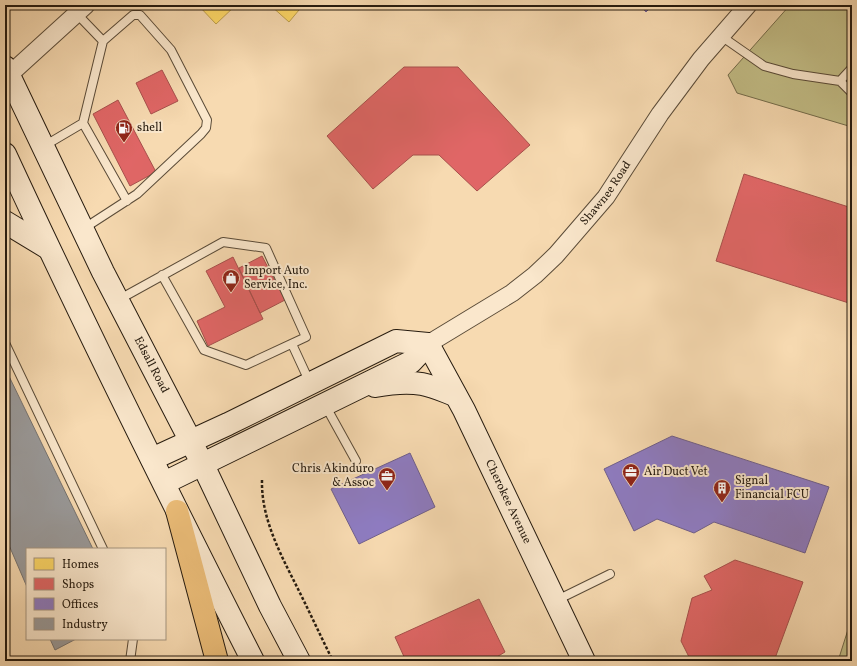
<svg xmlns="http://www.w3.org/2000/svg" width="857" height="666" font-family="Vollkorn,serif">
  <rect width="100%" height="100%" fill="#f7dab1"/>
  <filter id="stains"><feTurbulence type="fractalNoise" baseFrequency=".005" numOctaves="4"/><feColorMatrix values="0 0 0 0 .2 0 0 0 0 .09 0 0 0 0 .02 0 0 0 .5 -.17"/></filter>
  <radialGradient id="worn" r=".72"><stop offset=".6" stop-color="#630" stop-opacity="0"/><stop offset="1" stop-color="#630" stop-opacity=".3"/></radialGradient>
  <!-- green -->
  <path fill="#c3be87" stroke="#746c4b" d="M790,5H852V127L737,93L728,75Z
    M852,617V661H838Z"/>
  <!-- homes -->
  <path fill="#ffd966" stroke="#bea04c" d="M198,5H236L216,24Z
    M270,5H293L299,10L289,22Z"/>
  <!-- shops -->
  <path fill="#e06666" stroke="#a8504c" d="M404,67H458L530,145L477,191L439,155H413L373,189L327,136Z
    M162,70L178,101L151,114L136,83Z
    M118,100L156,172L130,186L93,114Z
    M744,174L852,208V304L716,261Z
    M262,256L285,300L260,313L239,268Z
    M233,257L263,319L208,346L197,321L225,307L206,271Z
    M735,560L803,582L774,661H691L681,641L692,598L712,590L704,576Z
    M479,599L505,652L490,661H406L395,637Z"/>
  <!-- offices -->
  <path fill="#8e7cc3" stroke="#6f5f8d" d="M640,5H653L646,12Z
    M672,436L829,487L805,553L714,522L694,533L657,519L634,531L604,469Z
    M410,453L435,507L359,544L331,489Z"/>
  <!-- industry -->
  <path fill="#999" stroke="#767370" d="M5,368L93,549H27V587L5,536Z
    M50,639H76L55,650Z"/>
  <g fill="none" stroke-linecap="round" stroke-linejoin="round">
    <!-- lane casing -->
    <g stroke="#5a4b38" stroke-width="10">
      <path id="lane" d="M77,14L103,41
        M721,36L764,66L793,74L840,81L852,93
        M840,81L852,68
        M44,146L83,123
        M83,229L137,194L201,134L206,128L207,120L171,50L140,15H133L103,41L83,123L127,201
        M118,300L223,242L266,248L306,337L246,365L204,350L162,275
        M5,343L103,549
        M292,344L310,383
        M325,405L356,461
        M557,600L610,574
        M130,661L133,639"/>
    </g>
    <!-- street casing -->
    <g stroke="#5a4b38" stroke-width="19">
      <g id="street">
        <path d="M9,75L86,5"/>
        <path id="s1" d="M428,344L512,293L535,275L556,255L606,197L660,114L701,59L748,5"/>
      </g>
    </g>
    <!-- secondary casing -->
    <g stroke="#261b0f" stroke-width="24">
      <g id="secondary">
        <path id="s2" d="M5,67L103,272L203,465L270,606L299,661"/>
        <path d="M5,154C84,325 168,494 253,661"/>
        <path d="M5,222L48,248"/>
        <path id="s3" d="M428,344L464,410L584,661"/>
        <path d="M375,386C391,383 406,381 422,384C433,386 444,391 455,395"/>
        <path d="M152,459L228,424L396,341L428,344"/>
        <path d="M164,483L411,362L428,344"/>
      </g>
    </g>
    <!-- highway casing -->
    <g stroke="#261b0f" stroke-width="24">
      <path id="highway" d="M177,511L217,661"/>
    </g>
    <!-- path -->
    <path stroke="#261b0f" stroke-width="2.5" stroke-dasharray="3 2" stroke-linecap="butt" d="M262,480C261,519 281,555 298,589C310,613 321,637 333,661"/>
    <!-- lane -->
    <use href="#lane" stroke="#fae7cc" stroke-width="8"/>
    <!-- street -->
    <use href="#street" stroke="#fae7cc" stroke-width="17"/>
    <!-- secondary -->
    <use href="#secondary" stroke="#fae7cc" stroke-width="22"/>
    <!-- highway -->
    <use href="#highway" stroke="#ecbd78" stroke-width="22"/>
  </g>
  <!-- icons -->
  <defs>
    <g id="fuel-pin" transform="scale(0.9)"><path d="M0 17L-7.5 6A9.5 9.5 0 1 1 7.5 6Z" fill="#8f2418" stroke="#fae7cc"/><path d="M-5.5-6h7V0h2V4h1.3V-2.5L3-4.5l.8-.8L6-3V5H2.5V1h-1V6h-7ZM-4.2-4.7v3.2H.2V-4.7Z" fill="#fff"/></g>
    <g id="shop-pin" transform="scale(0.9)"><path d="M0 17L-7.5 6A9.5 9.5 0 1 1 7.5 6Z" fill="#8f2418" stroke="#fae7cc"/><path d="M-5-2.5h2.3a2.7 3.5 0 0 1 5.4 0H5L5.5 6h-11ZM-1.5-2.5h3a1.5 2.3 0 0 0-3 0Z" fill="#fff"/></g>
    <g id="office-pin" transform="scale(0.9)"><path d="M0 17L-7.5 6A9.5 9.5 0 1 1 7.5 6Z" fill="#8f2418" stroke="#fae7cc"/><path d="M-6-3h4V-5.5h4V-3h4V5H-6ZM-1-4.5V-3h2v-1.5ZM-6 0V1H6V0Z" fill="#fff"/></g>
    <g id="building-pin" transform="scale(0.9)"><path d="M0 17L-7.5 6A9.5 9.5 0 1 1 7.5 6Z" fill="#8f2418" stroke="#fae7cc"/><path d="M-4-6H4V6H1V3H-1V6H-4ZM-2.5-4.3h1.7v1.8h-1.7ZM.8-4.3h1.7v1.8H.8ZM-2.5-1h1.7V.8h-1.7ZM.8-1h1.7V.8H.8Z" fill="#fff"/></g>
  </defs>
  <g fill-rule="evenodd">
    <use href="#fuel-pin" x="124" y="128"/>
    <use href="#shop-pin" x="231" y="278"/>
    <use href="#office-pin" x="631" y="472"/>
    <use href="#office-pin" x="387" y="476"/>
    <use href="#building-pin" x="722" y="488"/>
  </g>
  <g text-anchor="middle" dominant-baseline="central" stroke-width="4" stroke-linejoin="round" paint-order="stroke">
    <!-- poi labels -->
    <g font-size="12" fill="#261b0f" stroke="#fae7cc" text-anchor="start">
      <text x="137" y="128">shell</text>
      <text x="244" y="271">Import Auto<tspan x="244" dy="14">Service, Inc.</tspan></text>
      <text x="374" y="469" text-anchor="end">Chris Akinduro<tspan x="374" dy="14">&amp; Assoc</tspan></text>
      <text x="644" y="472">Air Duct Vet</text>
      <text x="735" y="481">Signal<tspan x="735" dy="14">Financial FCU</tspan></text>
    </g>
    <!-- street labels -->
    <g font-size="12" fill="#261b0f" stroke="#fae7cc">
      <text stroke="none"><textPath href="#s1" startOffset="236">Shawnee Road</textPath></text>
      <text stroke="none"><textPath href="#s2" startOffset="332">Edsall Road</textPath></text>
      <text stroke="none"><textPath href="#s3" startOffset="177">Cherokee Avenue</textPath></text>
    </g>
  </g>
  <!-- margin -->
  <rect width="857" height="666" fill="none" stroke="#f7dab1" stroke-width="20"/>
  <rect x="6" y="6" width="845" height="654" fill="none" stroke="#261b0f" stroke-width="2"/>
  <rect x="10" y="10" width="837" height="646" fill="none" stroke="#261b0f"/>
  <!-- legend -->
  <rect x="26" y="548" width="140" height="92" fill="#fae7cc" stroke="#a59580"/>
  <rect x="34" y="558" width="20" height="12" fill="#ffd966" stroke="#a59580"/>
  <text x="62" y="568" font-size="12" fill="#261b0f">Homes</text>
  <rect x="34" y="578" width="20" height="12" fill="#e06666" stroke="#a59580"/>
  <text x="62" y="588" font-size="12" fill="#261b0f">Shops</text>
  <rect x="34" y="598" width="20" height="12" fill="#8e7cc3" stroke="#a59580"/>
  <text x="62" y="608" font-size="12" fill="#261b0f">Offices</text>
  <rect x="34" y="618" width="20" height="12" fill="#999999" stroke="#a59580"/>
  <text x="62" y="628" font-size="12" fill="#261b0f">Industry</text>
  <rect width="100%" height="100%" filter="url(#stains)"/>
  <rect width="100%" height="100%" fill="url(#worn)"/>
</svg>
